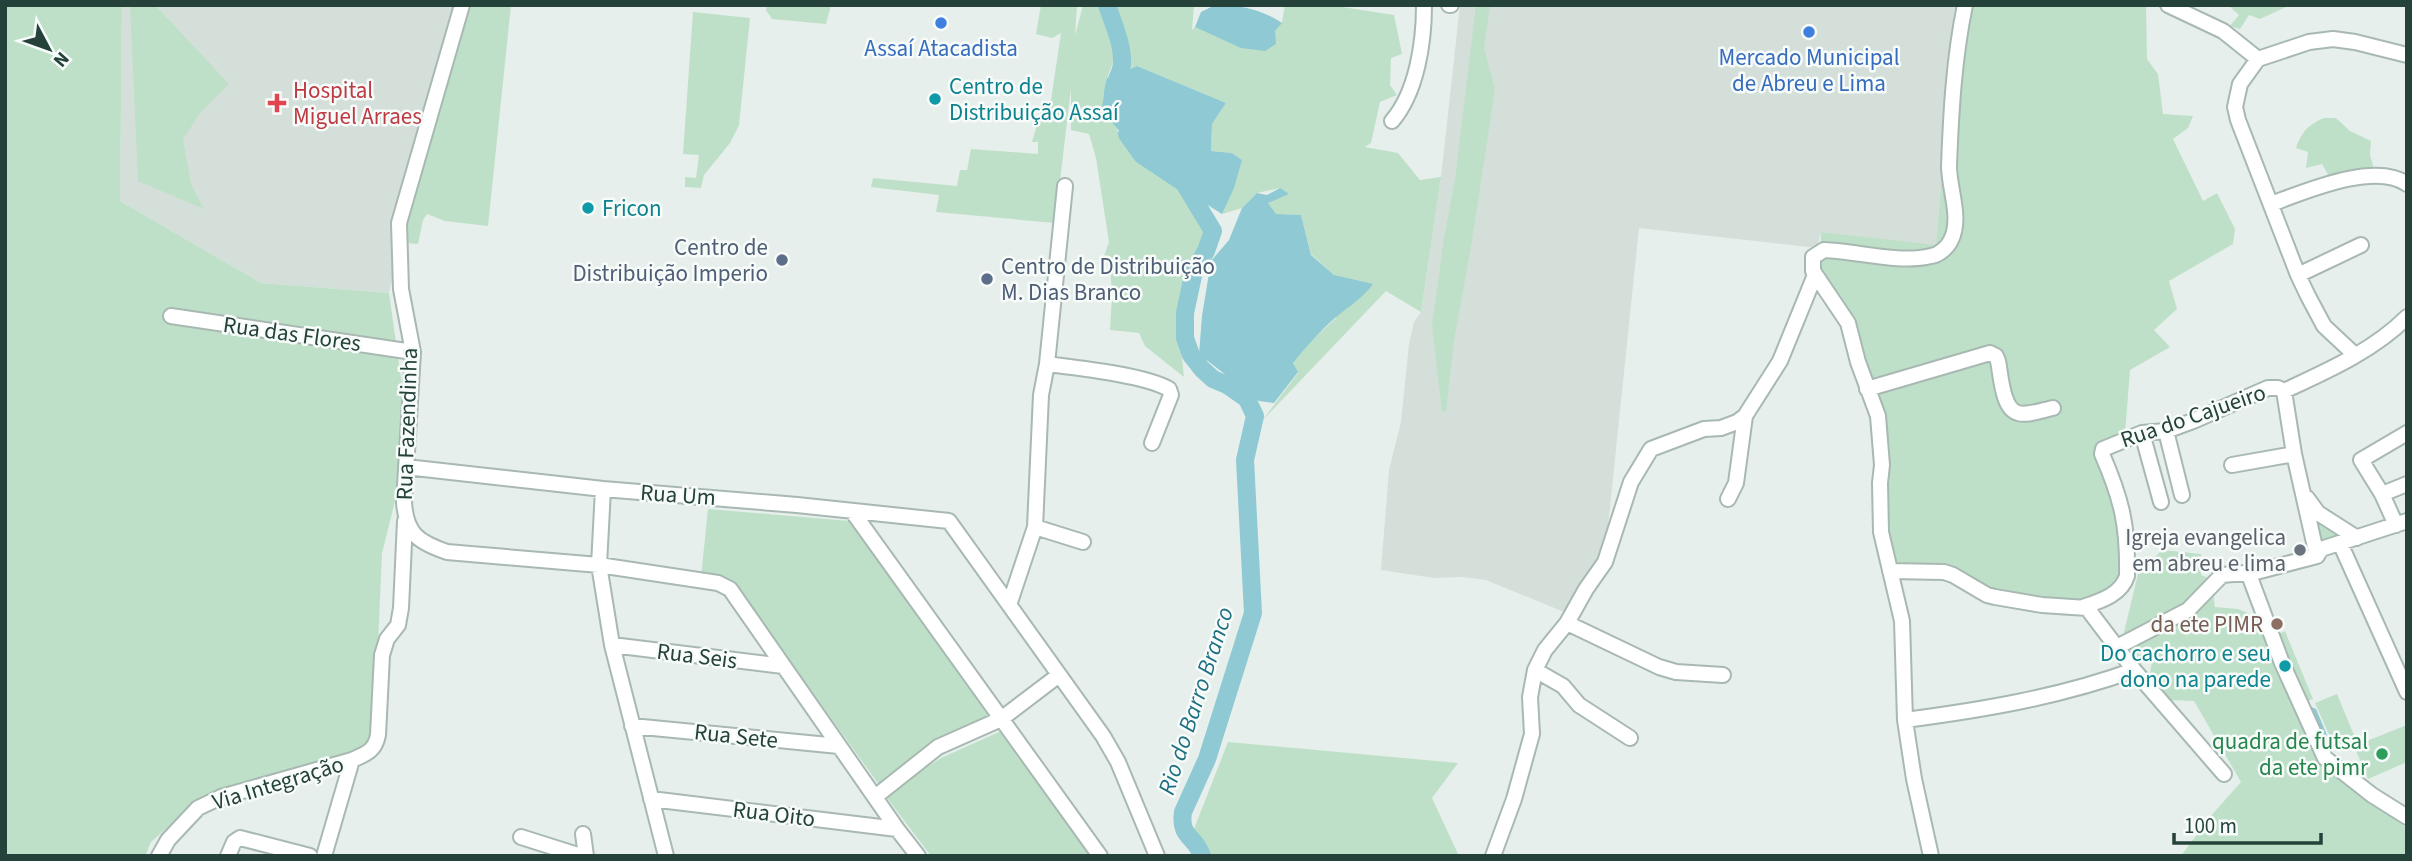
<svg xmlns="http://www.w3.org/2000/svg" width="2412" height="861" font-family="'Source Sans 3',sans-serif">
  <rect width="100%" height="100%" fill="#e6efeb"/>
  <!-- built -->
  <path fill="#d4dfda" d="M122,5H458L430,113L389,293L261,283L120,201Z
    M1460,5H1961L1949,92L1936,246L1821,232L1817,248L1639,228L1605,555L1564,612L1486,580L1462,577L1434,578L1381,570L1389,470L1401,422L1409,344L1414,322L1421,312L1441,177Z"/>
  <!-- green -->
  <path fill="#bfe0c8" d="M5,5H122L120,201L261,283L389,293L410,441L382,553L374,735L361,751L223,788L196,802L151,842L145,856H5Z
    M130,5H155L229,84L201,112L183,139L191,184L204,209L138,181Z
    M467,5H511L488,226L445,221L427,214L423,220L418,244L407,243L406,219Z
    M767,5H831L826,24L772,19L766,10Z
    M1041,5H1077L1075,36L1083,5H1101L1114,60L1107,78L1118,132L1187,192L1209,225L1183,281L1178,320L1184,377L1145,346L1139,333L1110,330C1111,304 1116,279 1104,256L1109,242L1096,158L1089,134L1071,130V88L1055,223L936,212L939,195L871,187L873,178L957,186L960,170H967L971,149L1038,154V142H1032L1042,107H1050L1061,33L1052,38L1036,34Z
    M1111,5H1194L1192,30L1195,27L1209,33L1275,31L1282,22L1285,5H1329L1394,15L1402,54L1391,58L1390,85L1397,95L1380,102L1371,143L1365,147L1398,153L1420,180L1441,177L1421,312L1386,291L1262,421L1298,373L1293,363L1310,342L1336,318L1334,275L1311,254L1301,215L1275,214L1268,203L1280,188L1257,193L1242,208L1222,214L1242,160L1232,153L1211,151L1212,124L1226,103L1137,66L1119,72L1122,65Z
    M1476,5H1490L1484,48L1495,89L1472,241L1454,341L1446,411L1442,412L1432,326L1444,238L1455,179Z
    M1967,5H2146L2147,59L2158,74L2163,114L2193,116L2188,128L2173,139L2203,201L2217,193L2235,229L2233,244L2169,281L2177,309L2154,330L2170,347L2130,370L2125,434L2097,454L2120,534V582L2084,602L2047,600L1990,589L1945,566L1895,571L1886,526L1885,440L1851,329L1813,272L1820,264L1821,232L1936,245L1949,92Z
    M2228,5H2290L2260,19L2249,15L2240,29L2230,26L2239,15Z
    M693,12L750,18L739,125L730,143L704,175L701,188L685,187V177L696,178L699,155L683,154Z
    M2324,118H2336L2350,131L2371,141L2370,155L2374,169H2358L2330,178L2322,164L2306,168L2308,152L2296,148C2302,131 2308,125 2324,118Z
    M708,509L849,521L993,716L880,786L733,583L701,577Z
    M2322,523L2344,538L2318,548L2314,526Z
    M2162,550L2201,554V575L2211,579L2215,607L2238,609L2253,615L2321,760L2363,797L2407,828V856H2181L2209,818L2241,782L2194,701L2167,700L2149,679L2152,661L2134,656L2124,632L2138,574Z
    M2285,631L2313,699L2305,702L2275,636Z
    M2337,694L2356,740L2335,748L2315,703Z
    M2407,725V762L2368,779L2354,746Z
    M1008,728L1097,856H931L884,794L941,758Z
    M1228,742L1458,763L1432,798L1459,856H1197L1192,834Z"/>
  <!-- water -->
  <path fill="#8ec9d4" d="M1215,5C1240,5 1261,9 1282,23L1275,31L1276,44L1265,51L1241,48L1195,27L1201,12Z
    M1137,66L1226,103L1212,124L1211,151L1232,153L1242,160L1234,188L1222,214C1176,185 1131,154 1102,107L1107,78Z
    M1280,188L1289,194L1268,203L1276,214L1301,215L1311,255L1334,275L1373,284C1363,298 1349,306 1335,318C1320,331 1306,347 1293,363L1298,372L1274,403L1259,401L1199,354L1202,316L1211,261L1229,240L1242,208L1257,193L1267,195Z
    M2309,706L2316,709L2332,747L2330,752L2327,753Z"/>
  <g fill="none" stroke-linecap="round" stroke-linejoin="round">
    <!-- river -->
    <path stroke="#8ec9d4" stroke-width="18" d="M1107,5C1113,23 1123,45 1122,64C1121,75 1112,85 1113,96
      M1127,134L1142,155L1184,183L1213,231L1206,251L1194,271L1185,313V338L1191,355L1202,369L1213,379L1227,385L1247,399L1255,416L1245,460L1253,613L1207,759L1183,812C1179,838 1196,836 1202,856"/>
    <!-- minor casing -->
    <g stroke="#a8b8b2" stroke-width="18">
      <path id="minor" d="M462,5L399,223L401,289L413,352L404,502C406,534 418,542 447,552L599,565L718,583L730,589L897,829L918,856
        M1449,5H1451
        M2168,5L2223,31L2258,59
        M1392,121C1417,92 1424,42 1424,5
        M2271,204C2304,192 2375,161 2407,184
        M2298,275L2361,245
        M171,316L413,352
        M2355,355L2324,326L2308,296L2298,275L2238,120L2235,107L2240,84L2258,59L2309,42L2333,39L2355,42L2407,55
        M1047,364L1065,186
        M1867,389L1990,353L1996,356L1998,361C2001,375 2002,409 2018,413C2027,416 2043,410 2053,408
        M2284,391L2294,454L2317,556
        M2166,431L2182,495
        M2142,433L2161,502
        M2232,465L2294,454
        M406,467L603,489L797,505L949,521L1103,736L1118,762L1157,856
        M603,489L599,565L612,645L666,856
        M2382,494L2361,460L2407,433
        M2307,498L2318,513L2357,538
        M1728,499L1736,483L1745,416L1780,361L1815,275
        M852,511L1100,856
        M2396,525L2382,494L2407,484
        M1035,527L1083,542
        M2340,543L2407,692
        M1890,571L1944,572L1953,575L1987,595L1995,597L2042,605L2087,608L2134,670L2224,774
        M2248,572L2282,663L2325,758L2372,795L2407,817
        M1009,605L1035,527L1041,395L1047,364C1078,368 1145,375 1169,389L1171,395L1152,443
        M2083,607C2100,601 2121,595 2127,576C2128,526 2122,500 2102,454L2103,449L2142,433L2166,431L2193,421L2268,388H2278L2284,391C2327,371 2373,351 2407,317
        M1567,623L1659,667L1676,672L1723,675
        M612,645L783,666
        M2117,647L2188,610L2222,575L2256,572L2317,556L2321,549L2407,521
        M1535,670L1563,686L1579,705L1630,738
        M1905,720C1982,710 2060,697 2134,670
        M632,726L839,746
        M875,797L938,747L1001,719L1059,675
        M651,799L897,829
        M583,834L586,856
        M521,837L581,856
        M159,856L168,840L198,808L221,797L352,760C366,754 375,751 378,735L382,655L387,639L398,625L401,608L405,521
        M228,856L234,842L240,838L310,856
        M324,856L352,760
        M1493,856L1514,799L1532,734L1530,697L1535,670L1545,650L1567,623L1586,589L1605,562L1631,482L1651,449L1704,429L1721,428L1737,422L1745,416
        M1931,856L1914,779L1905,720L1902,621L1881,532L1880,483L1882,465L1878,416L1858,362L1848,323L1813,271V257L1824,250C1857,251 1899,264 1931,256C1939,255 1948,247 1951,240C1962,218 1949,189 1949,166C1951,112 1954,58 1965,5"/>
    </g>
    <!-- minor -->
    <use href="#minor" stroke="#fff" stroke-width="14"/>
  </g>
  <!-- markers -->
  <g fill="#3f7fe0" stroke="#f7fbf9" stroke-width="2.5">
    <circle cx="941" cy="23" r="7"/>
    <circle cx="1809" cy="32" r="7"/>
  </g>
  <g fill="#0f9aa8" stroke="#f7fbf9" stroke-width="2.5">
    <circle cx="935" cy="99" r="7"/>
    <circle cx="588" cy="208" r="7"/>
    <circle cx="2285" cy="666" r="7"/>
  </g>
  <path fill="#e0444e" stroke="#f7fbf9" stroke-width="2.5" d="M273.5 92.5h7v7h7v7h-7v7h-7v-7h-7v-7h7z"/>
  <g fill="#5c6f8a" stroke="#f7fbf9" stroke-width="2.5">
    <circle cx="782" cy="260" r="7"/>
    <circle cx="987" cy="279" r="7"/>
  </g>
  <circle fill="#6b7280" stroke="#f7fbf9" stroke-width="2.5" cx="2300" cy="550" r="7"/>
  <circle fill="#8d6e63" stroke="#f7fbf9" stroke-width="2.5" cx="2277" cy="624" r="7"/>
  <circle fill="#2e9e5b" stroke="#f7fbf9" stroke-width="2.5" cx="2382" cy="754" r="7"/>
  <g text-anchor="middle" dominant-baseline="central" stroke-width="5" stroke-linejoin="round" paint-order="stroke">
    <!-- shop labels -->
    <g font-size="23" fill="#366cbe" stroke="#f7fbf9">
      <text x="941" y="48">Assaí Atacadista</text>
      <text x="1809" y="57">Mercado Municipal<tspan x="1809" dy="26">de Abreu e Lima</tspan></text>
    </g>
    <!-- culture labels -->
    <g font-size="23" fill="#0d838f" stroke="#f7fbf9" text-anchor="start">
      <text x="949" y="86">Centro de<tspan x="949" dy="26">Distribuição Assaí</tspan></text>
      <text x="602" y="208">Fricon</text>
      <text x="2271" y="653" text-anchor="end">Do cachorro e seu<tspan x="2271" dy="26">dono na parede</tspan></text>
    </g>
    <!-- health labels -->
    <g font-size="23" fill="#be3a42" stroke="#f7fbf9" text-anchor="start">
      <text x="293" y="90">Hospital<tspan x="293" dy="26">Miguel Arraes</tspan></text>
    </g>
    <!-- service labels -->
    <g font-size="23" fill="#4e5e75" stroke="#f7fbf9" text-anchor="end">
      <text x="768" y="247">Centro de<tspan x="768" dy="26">Distribuição Imperio</tspan></text>
      <text x="1001" y="266" text-anchor="start">Centro de Distribuição<tspan x="1001" dy="26">M. Dias Branco</tspan></text>
    </g>
    <!-- street labels -->
    <g font-size="23" fill="#24423a" stroke="#f7fbf9">
      <text transform="translate(292 334) rotate(8)">Rua das Flores</text>
      <text transform="translate(2193 416) rotate(-19)">Rua do Cajueiro</text>
      <text transform="translate(407 424) rotate(-88)">Rua Fazendinha</text>
      <text transform="translate(678 495) rotate(4)">Rua Um</text>
      <text transform="translate(697 656) rotate(7)">Rua Seis</text>
      <text transform="translate(736 736) rotate(6)">Rua Sete</text>
      <text transform="translate(278 783) rotate(-17)">Via Integração</text>
      <text transform="translate(774 814) rotate(7)">Rua Oito</text>
    </g>
    <!-- worship labels -->
    <g font-size="23" fill="#5b616d" stroke="#f7fbf9" text-anchor="end">
      <text x="2286" y="537">Igreja evangelica<tspan x="2286" dy="26">em abreu e lima</tspan></text>
    </g>
    <!-- education labels -->
    <g font-size="23" fill="#785e54" stroke="#f7fbf9" text-anchor="end">
      <text x="2263" y="624">da ete PIMR</text>
    </g>
    <!-- leisure labels -->
    <g font-size="23" fill="#27864d" stroke="#f7fbf9" text-anchor="end">
      <text x="2368" y="741">quadra de futsal<tspan x="2368" dy="26">da ete pimr</tspan></text>
    </g>
    <!-- water labels -->
    <g font-size="24" font-style="italic" fill="#1c6f80" stroke="#f7fbf9">
      <text transform="translate(1196 701) rotate(-72)">Rio do Barro Branco</text>
    </g>
  </g>
  <!-- border -->
  <rect width="2412" height="861" fill="none" stroke="#24423a" stroke-width="14"/>
  <!-- north arrow -->
  <g transform="translate(49 49) rotate(131)" stroke="#f7fbf9" stroke-width="5" paint-order="stroke">
  <path d="M0-5L12 26L0 18L-12 26Z" fill="#24423a"/>
  <text y="-10" font-size="19" font-weight="bold" text-anchor="middle" fill="#24423a">N</text>
  </g>
  <!-- scale -->
  <path d="M2174 833v10h147v-10" fill="none" stroke="#24423a" stroke-width="3.5"/>
  <text x="2184" y="833" font-size="21" fill="#24423a" stroke="#f7fbf9" stroke-width="5" paint-order="stroke">100 m</text>
</svg>
